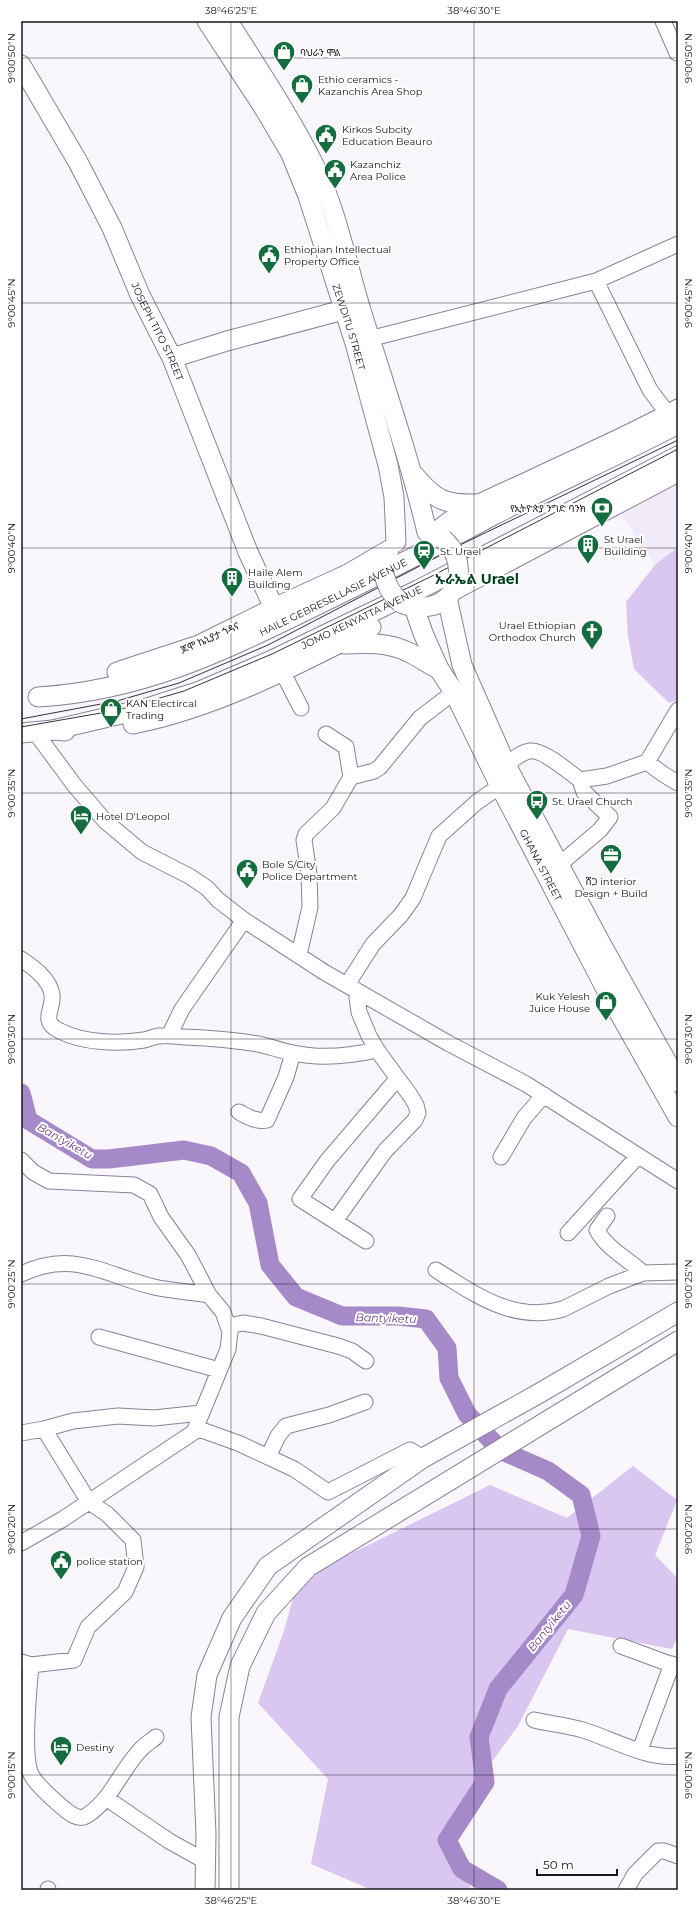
<svg xmlns="http://www.w3.org/2000/svg" width="699" height="1911" font-family="Montserrat,'Noto Sans Ethiopic',sans-serif">
  <rect width="100%" height="100%" fill="#f9f6fc"/>
  <!-- built -->
  <path fill="#f0eaf9" d="M678,476V547L655,565L617,508Z"/>
  <!-- green -->
  <path fill="#d9c6f1" d="M678,547V700L669,703L634,669L628,636L626,602L655,565Z
    M633,1466L677,1500L655,1555L678,1579V1636L672,1649L568,1629L518,1726L439,1834L462,1876L473,1890H372L311,1864L328,1779L258,1703L283,1634L296,1588L338,1560L490,1485L567,1518Z"/>
  <g fill="none" stroke-linecap="round" stroke-linejoin="round">
    <!-- river -->
    <path stroke="#a689c8" stroke-width="19" d="M21,1093L28,1120L92,1159H109L184,1150L211,1156L241,1173L258,1203L270,1265L296,1297L342,1316H398L426,1319L447,1348L449,1378L467,1414L500,1450L548,1471L581,1495L591,1536L574,1595L498,1689L479,1737L485,1782L447,1840L462,1869L498,1890"/>
    <!-- minor casing -->
    <g stroke="#8c809b" stroke-width="17">
      <path id="minor" d="M663,21L677,53
        M596,281L650,390L668,414
        M361,341L596,281L678,244
        M282,671L301,708
        M35,732L75,786L105,821L142,852L189,876L207,888L218,900L244,920L324,972L448,1043L526,1084L678,1181
        M647,762L663,774L678,783
        M506,765C513,760 521,752 530,751C543,749 569,772 580,780L607,776L647,762L678,710
        M351,777L374,771L380,767L420,718L454,692
        M560,864L600,830L610,817L584,792L580,780
        M299,955L310,907L309,874L304,840L306,834L333,808L351,777L346,747L326,734
        M21,959C33,967 50,979 52,995C54,1010 39,1021 60,1031C83,1043 119,1044 144,1040C149,1039 153,1037 158,1036C167,1035 176,1036 185,1037C209,1038 234,1040 258,1044C269,1046 281,1051 293,1053C320,1059 350,1056 377,1050
        M347,985L373,944L401,915L413,898L439,836L477,802L500,786
        M169,1036L182,1009L244,920
        M239,1112C248,1117 256,1122 267,1120L286,1077L293,1053
        M501,1157L524,1118L544,1095
        M21,1160L33,1172L49,1181L134,1185L150,1194L161,1217L188,1255L209,1295L223,1312L230,1332L228,1349L194,1432L63,1519L21,1543
        M607,1216L597,1230C606,1248 628,1259 643,1273
        M335,1221L385,1151L415,1120L418,1113L416,1105L410,1095L377,1050L369,1036L359,1012L356,990
        M568,1233L638,1156
        M366,1241L300,1199L327,1161L397,1079
        M436,1270C476,1295 514,1323 563,1309L609,1286L643,1273L678,1272
        M21,1274C74,1249 104,1275 154,1287C172,1291 191,1292 209,1295
        M229,1326L243,1323L261,1326L338,1346L352,1351L366,1361
        M99,1337L219,1370
        M196,1428L238,1443L294,1469L328,1492L410,1450L423,1458
        M21,1433L44,1429L73,1421L118,1416L154,1418L201,1413
        M268,1457L278,1436L286,1426L329,1415L365,1402
        M621,1646L678,1667
        M21,1662L31,1665L74,1660L88,1627L125,1592L136,1567L133,1540L107,1514L89,1502L44,1429
        M31,1665C29,1688 22,1755 31,1774C35,1784 54,1800 62,1807C68,1812 78,1821 86,1816C112,1800 121,1769 142,1748C146,1744 151,1741 156,1737
        M534,1720C550,1724 567,1725 583,1730C612,1739 648,1760 678,1756
        M640,1750L672,1664
        M106,1798L169,1841L205,1861
        M48,1889V1890
        M626,1890L635,1874L658,1851H664L678,1856"/>
    </g>
    <!-- major casing -->
    <g stroke="#8c809b" stroke-width="21">
      <g id="major">
        <path id="s1" d="M207,21L264,108L291,154L308,196L355,343L388,465L394,497L396,542"/>
        <path d="M228,21C258,69 291,118 316,169C336,209 347,264 360,307C383,382 409,456 427,532"/>
        <path id="s2" d="M21,65L78,162L112,228L140,295L172,358L248,552L274,608"/>
        <path d="M172,358L227,341L358,306"/>
        <path d="M414,475C436,501 445,505 479,504"/>
        <path d="M434,534C460,510 495,497 527,482C577,458 629,436 678,409"/>
        <path d="M454,590L678,472"/>
        <path d="M447,598L462,665L506,765L600,942L678,1082"/>
        <path d="M403,604C422,610 443,608 454,589"/>
        <path id="s3" d="M414,607L423,633L439,669L454,692L500,786L608,993L678,1117"/>
        <path d="M344,644C366,643 388,642 408,652C419,657 428,664 439,669"/>
        <path d="M117,672L199,645L274,608L348,574L389,550"/>
        <path id="s4" d="M38,697C139,691 217,654 307,610C369,580 431,549 492,516C553,484 617,456 678,424"/>
        <path d="M133,724C217,707 295,666 371,627"/>
        <path id="s5" d="M53,730L147,708L200,691L270,661L418,590L678,456"/>
        <path d="M21,733L53,730L65,731"/>
        <path d="M205,1890L206,1834L201,1717L207,1675L232,1618L268,1566L423,1458L538,1394L678,1312"/>
        <path d="M229,1890V1717L240,1666L266,1613L308,1567L678,1341"/>
      </g>
    </g>
    <!-- minor -->
    <use href="#minor" stroke="#fff" stroke-width="15"/>
    <!-- major -->
    <use href="#major" stroke="#fff" stroke-width="19"/>
    <!-- tram -->
    <path stroke="#37333d" stroke-width="1" d="M21,719L117,701L179,683L268,645L460,545L678,440
      M21,727L118,710L184,691L272,654L430,577L678,449"/>
    <!-- major-bridge casing -->
    <g stroke="#8c809b" stroke-width="21" stroke-linecap="butt">
      <path id="major-bridge" d="M443,539C456,551 460,562 458,580
        M383,570C386,584 390,593 401,603"/>
    </g>
    <!-- major-bridge -->
    <use href="#major-bridge" stroke="#fff" stroke-width="19"/>
  </g>
  <!-- ticks -->
  <path fill="none" stroke="#19141f" stroke-width="1" stroke-opacity="0.45" d="M231,21V1890M474,21V1890M21,58H678M21,303H678M21,548H678M21,793H678M21,1039H678M21,1284H678M21,1529H678M21,1775H678"/>
  <!-- icons -->
  <defs>
    <g id="shop-pin" transform="scale(1.15)"><path d="M0 17L-7.5 6A9.5 9.5 0 1 1 7.5 6Z" fill="#156c3f" stroke="#fff"/><path d="M-5-2.5h2.3a2.7 3.5 0 0 1 5.4 0H5L5.5 6h-11ZM-1.5-2.5h3a1.5 2.3 0 0 0-3 0Z" fill="#fff"/></g>
    <g id="civic-pin" transform="scale(1.15)"><path d="M0 17L-7.5 6A9.5 9.5 0 1 1 7.5 6Z" fill="#156c3f" stroke="#fff"/><path d="M-.6-6.5H3V-4.5H.6V-3L4-1V1h2V6H-6V1h2V-1L-.6-3ZM-1.2 2.5V6h2.4V2.5Z" fill="#fff"/></g>
    <g id="bank-pin" transform="scale(1.15)"><path d="M0 17L-7.5 6A9.5 9.5 0 1 1 7.5 6Z" fill="#156c3f" stroke="#fff"/><path d="M-6-4H6V4H-6ZM0-2.3a2.3 2.3 0 1 0 0 4.6a2.3 2.3 0 1 0 0-4.6Z" fill="#fff"/></g>
    <g id="building-pin" transform="scale(1.15)"><path d="M0 17L-7.5 6A9.5 9.5 0 1 1 7.5 6Z" fill="#156c3f" stroke="#fff"/><path d="M-4-6H4V6H1V3H-1V6H-4ZM-2.5-4.3h1.7v1.8h-1.7ZM.8-4.3h1.7v1.8H.8ZM-2.5-1h1.7V.8h-1.7ZM.8-1h1.7V.8H.8Z" fill="#fff"/></g>
    <g id="station-pin" transform="scale(1.15)"><path d="M0 17L-7.5 6A9.5 9.5 0 1 1 7.5 6Z" fill="#156c3f" stroke="#fff"/><path d="M-3-6H3Q5-6 5-4V2Q5 4 3 4L4.5 6H3L1.5 4h-3L-3 6H-4.5L-3 4Q-5 4-5 2V-4Q-5-6-3-6ZM-3.5-4v3h7v-3ZM-3.5 1v1.5H-2V1ZM2 1v1.5H3.5V1Z" fill="#fff"/></g>
    <g id="church-pin" transform="scale(1.15)"><path d="M0 17L-7.5 6A9.5 9.5 0 1 1 7.5 6Z" fill="#156c3f" stroke="#fff"/><path d="M-1.2-6h2.4v3.5h3.3v2.4h-3.3V6h-2.4V-.1h-3.3v-2.4h3.3Z" fill="#fff"/></g>
    <g id="bus-pin" transform="scale(1.15)"><path d="M0 17L-7.5 6A9.5 9.5 0 1 1 7.5 6Z" fill="#156c3f" stroke="#fff"/><path d="M-5-6H5V4H4V6H2V4H-2V6H-4V4H-5ZM-3.5-4V0h7V-4ZM-3.5 1.2v1.5H-2V1.2ZM2 1.2v1.5H3.5V1.2Z" fill="#fff"/></g>
    <g id="hotel-pin" transform="scale(1.15)"><path d="M0 17L-7.5 6A9.5 9.5 0 1 1 7.5 6Z" fill="#156c3f" stroke="#fff"/><path d="M-6-4.5h1.5V1H6V5H4.5V3h-9V5H-6ZM-4 0a1.8 1.8 0 1 1 3.6 0ZM.5 0V-2.5h3Q6-2.5 6 0Z" fill="#fff"/></g>
    <g id="office-pin" transform="scale(1.15)"><path d="M0 17L-7.5 6A9.5 9.5 0 1 1 7.5 6Z" fill="#156c3f" stroke="#fff"/><path d="M-6-3h4V-5.5h4V-3h4V5H-6ZM-1-4.5V-3h2v-1.5ZM-6 0V1H6V0Z" fill="#fff"/></g>
  </defs>
  <g fill-rule="evenodd">
    <use href="#shop-pin" x="284" y="52"/>
    <use href="#shop-pin" x="302" y="85"/>
    <use href="#civic-pin" x="326" y="135"/>
    <use href="#civic-pin" x="335" y="170"/>
    <use href="#civic-pin" x="269" y="255"/>
    <use href="#bank-pin" x="602" y="508"/>
    <use href="#building-pin" x="588" y="545"/>
    <use href="#station-pin" x="424" y="551"/>
    <use href="#building-pin" x="232" y="578"/>
    <use href="#church-pin" x="592" y="631"/>
    <use href="#shop-pin" x="111" y="709"/>
    <use href="#bus-pin" x="537" y="801"/>
    <use href="#hotel-pin" x="81" y="816"/>
    <use href="#office-pin" x="611" y="855"/>
    <use href="#civic-pin" x="247" y="870"/>
    <use href="#shop-pin" x="606" y="1002"/>
    <use href="#civic-pin" x="61" y="1561"/>
    <use href="#hotel-pin" x="61" y="1747"/>
  </g>
  <g text-anchor="middle" dominant-baseline="central" stroke-width="4" stroke-linejoin="round" paint-order="stroke">
    <!-- poi labels -->
    <g font-size="10" fill="#19141f" stroke="#fff" text-anchor="start">
      <text x="300" y="52">ባህራን ሞል</text>
      <text x="318" y="79">Ethio ceramics -<tspan x="318" dy="12">Kazanchis Area Shop</tspan></text>
      <text x="342" y="129">Kirkos Subcity<tspan x="342" dy="12">Education Beauro</tspan></text>
      <text x="350" y="164">Kazanchiz<tspan x="350" dy="12">Area Police</tspan></text>
      <text x="284" y="249">Ethiopian Intellectual<tspan x="284" dy="12">Property Office</tspan></text>
      <text x="586" y="508" text-anchor="end">የኢትዮጵያ ንግድ ባንክ</text>
      <text x="604" y="539">St Urael<tspan x="604" dy="12">Building</tspan></text>
      <text x="440" y="551">St. Urael</text>
      <text x="248" y="572">Haile Alem<tspan x="248" dy="12">Building</tspan></text>
      <text x="576" y="625" text-anchor="end">Urael Ethiopian<tspan x="576" dy="12">Orthodox Church</tspan></text>
      <text x="126" y="703">KAN Electircal<tspan x="126" dy="12">Trading</tspan></text>
      <text x="552" y="801">St. Urael Church</text>
      <text x="96" y="816">Hotel D'Leopol</text>
      <text x="262" y="864">Bole S/City<tspan x="262" dy="12">Police Department</tspan></text>
      <text x="611" y="881" text-anchor="middle">ሸጋ interior<tspan x="611" dy="12">Design + Build</tspan></text>
      <text x="590" y="996" text-anchor="end">Kuk Yelesh<tspan x="590" dy="12">Juice House</tspan></text>
      <text x="76" y="1561">police station</text>
      <text x="76" y="1747">Destiny</text>
    </g>
    <!-- street labels -->
    <g font-size="10" fill="#19141f" stroke="#fff">
      <text stroke="none"><textPath href="#s1" startOffset="340">ZEWDITU STREET</textPath></text>
      <text stroke="none"><textPath href="#s2" startOffset="300">JOSEPH TITO STREET</textPath></text>
      <text stroke="none"><textPath href="#s4" startOffset="314">HAILE GEBRESELLASIE AVENUE</textPath></text>
      <text stroke="none"><textPath href="#s5" startOffset="330">JOMO KENYATTA AVENUE</textPath></text>
      <text transform="translate(210 638) rotate(-24)">ጆሞ ኬኒያታ ጎዳና</text>
      <text stroke="none"><textPath href="#s3" startOffset="288">GHANA STREET</textPath></text>
    </g>
    <!-- water labels -->
    <g font-size="11" font-style="italic" fill="#653f8b" stroke="#fff">
      <text transform="translate(65 1141) rotate(30)">Bantyiketu</text>
      <text transform="translate(386 1318) rotate(2)">Bantyiketu</text>
      <text transform="translate(549 1626) rotate(-51)">Bantyiketu</text>
    </g>
    <!-- district labels -->
    <g font-size="14" font-weight="bold" fill="#003e1f" stroke="#fff">
      <text x="477" y="579">ኡራኤል Urael</text>
    </g>
  </g>
  <!-- border -->
  <rect width="699" height="1911" fill="none" stroke="#ffffff" stroke-width="44"/>
  <!-- scale -->
  <path d="M537 1869v6h80v-6" fill="none" stroke="#19141f" stroke-width="2"/>
  <text x="543" y="1869" font-size="12" fill="#19141f" stroke="#ffffff" stroke-width="3" paint-order="stroke">50 m</text>
  <rect x="22" y="22" width="655" height="1867" fill="none" stroke="#19141f" stroke-width="1.5"/>
  <g font-size="10" text-anchor="middle" fill="#19141f">
    <text x="231" y="14">38°46'25"E</text>
    <text x="474" y="14">38°46'30"E</text>
    <text transform="translate(11 58) rotate(-90)" y="4">9°00'50"N</text>
    <text transform="translate(688 58) rotate(-90)" y="4">9°00'50"N</text>
    <text transform="translate(11 303) rotate(-90)" y="4">9°00'45"N</text>
    <text transform="translate(688 303) rotate(-90)" y="4">9°00'45"N</text>
    <text transform="translate(11 548) rotate(-90)" y="4">9°00'40"N</text>
    <text transform="translate(688 548) rotate(-90)" y="4">9°00'40"N</text>
    <text transform="translate(11 793) rotate(-90)" y="4">9°00'35"N</text>
    <text transform="translate(688 793) rotate(-90)" y="4">9°00'35"N</text>
    <text transform="translate(11 1039) rotate(-90)" y="4">9°00'30"N</text>
    <text transform="translate(688 1039) rotate(-90)" y="4">9°00'30"N</text>
    <text transform="translate(11 1284) rotate(-90)" y="4">9°00'25"N</text>
    <text transform="translate(688 1284) rotate(-90)" y="4">9°00'25"N</text>
    <text transform="translate(11 1529) rotate(-90)" y="4">9°00'20"N</text>
    <text transform="translate(688 1529) rotate(-90)" y="4">9°00'20"N</text>
    <text transform="translate(11 1775) rotate(-90)" y="4">9°00'15"N</text>
    <text transform="translate(688 1775) rotate(-90)" y="4">9°00'15"N</text>
    <text x="231" y="1904">38°46'25"E</text>
    <text x="474" y="1904">38°46'30"E</text>
  </g>
</svg>
